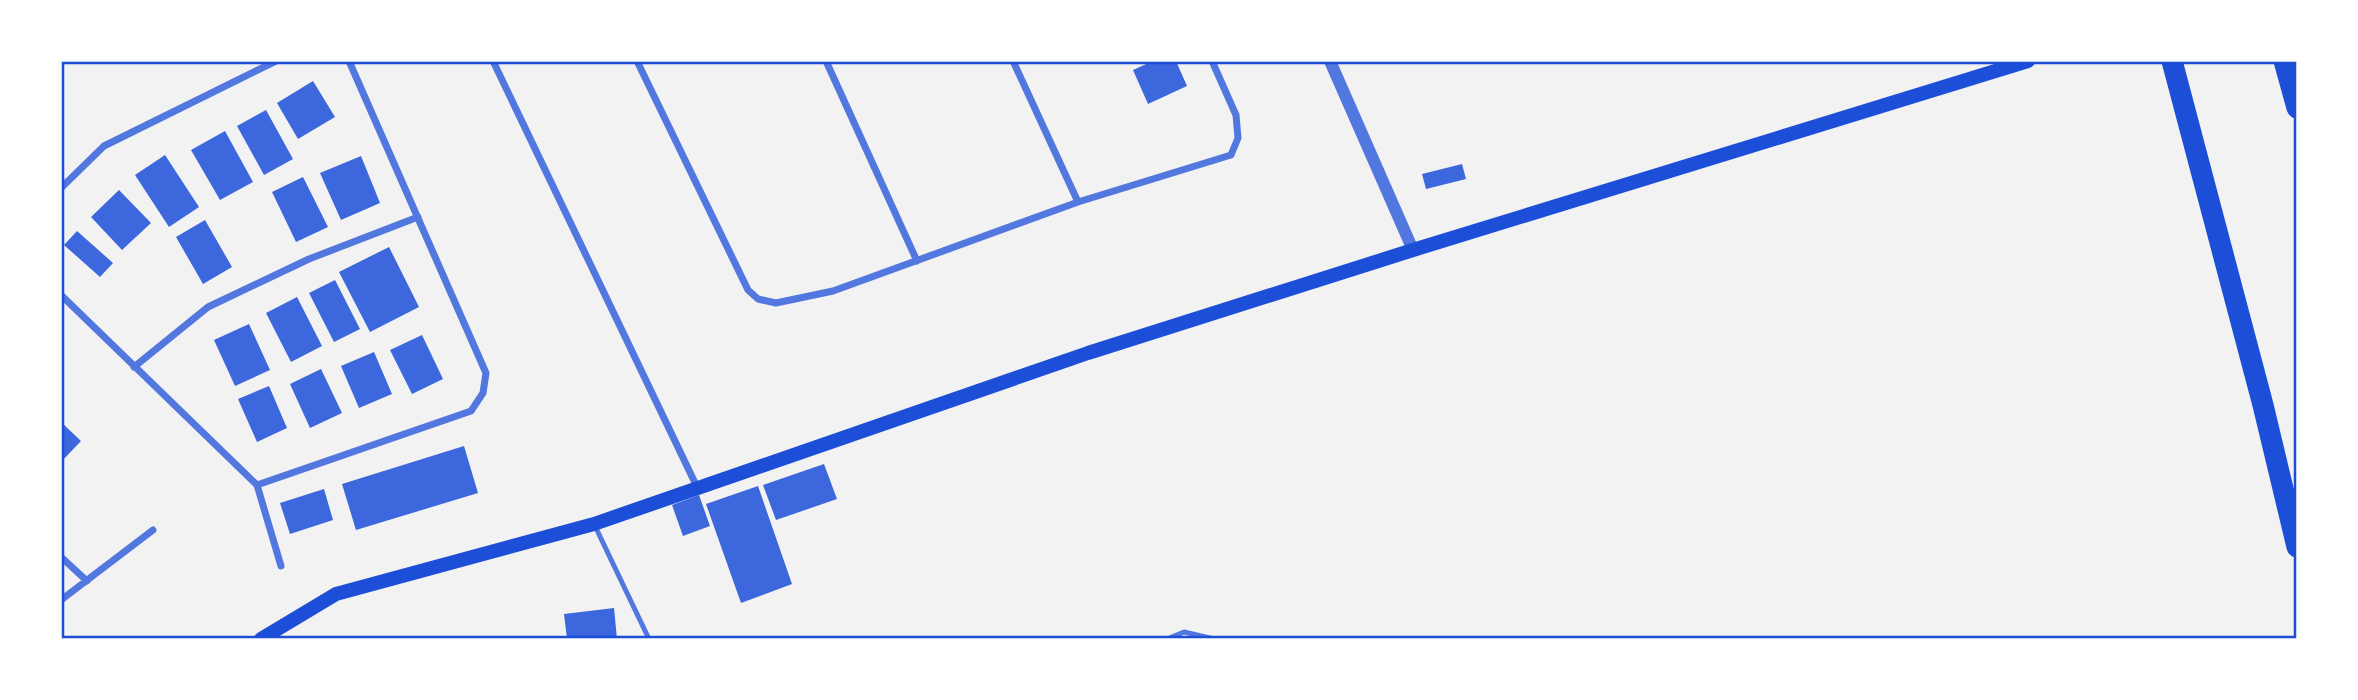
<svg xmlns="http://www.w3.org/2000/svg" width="2358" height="700" font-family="'Playfair Display',serif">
  <rect width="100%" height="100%" fill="#f2f2f2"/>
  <!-- building -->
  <path fill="#3d67dc" d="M1153,61H1176L1187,86L1148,104L1133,70Z
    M313,81L335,117L298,139L277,103Z
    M266,110L293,159L264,175L237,126Z
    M225,131L253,182L220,200L191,150Z
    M165,155L199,207L169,227L135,175Z
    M361,156L380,203L341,220L320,173Z
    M1462,164L1466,179L1426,189L1422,174Z
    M303,177L328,227L296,242L272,192Z
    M119,190L151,223L122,250L91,217Z
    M205,220L232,267L203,284L176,237Z
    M77,231L113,263L100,277L64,245Z
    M389,247L419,307L370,332L339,272Z
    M335,280L360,329L334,342L309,293Z
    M297,297L322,346L291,362L266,313Z
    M249,324L270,370L235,386L214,340Z
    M422,335L443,379L412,394L390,350Z
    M374,352L392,394L359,408L341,366Z
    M321,369L342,413L310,428L290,384Z
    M269,386L287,428L257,442L238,399Z
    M61,422L81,441L61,462Z
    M464,446L478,493L356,530L342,484Z
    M824,464L837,499L776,520L763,485Z
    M758,486L792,584L741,603L706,504Z
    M324,489L333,520L290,534L280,503Z
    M699,495L710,526L683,536L672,505Z
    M614,608L617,639H567L564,614Z"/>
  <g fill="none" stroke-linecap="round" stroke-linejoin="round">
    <!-- service -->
    <path stroke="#5277de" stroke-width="5" d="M595,526L649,639
      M1167,639L1184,632L1214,639"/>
    <!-- minor -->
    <path stroke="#5277de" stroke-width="7" d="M493,61L697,487
      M637,61L748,290L758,299L776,303L833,291L1078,202L1231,155L1238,138L1236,115L1212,61
      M826,61L917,261
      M1013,61L1078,202
      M61,188L104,146L276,61
      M61,295L257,485L281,566
      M134,367L208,307L309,259L418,217
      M257,485L471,411L483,393L486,373L349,61
      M61,557L87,581
      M61,600L153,530"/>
    <!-- tertiary -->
    <path stroke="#5277de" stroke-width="12" d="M1330,61L1413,250"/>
    <!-- secondary -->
    <path stroke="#1d4ed8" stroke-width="14" d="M261,639L336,594L594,524L1088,353L1413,250L2028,61"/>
    <!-- motorway -->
    <path stroke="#1d4ed8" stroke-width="21" d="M2172,61L2263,405L2297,547
      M2284,61L2297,108"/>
  </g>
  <!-- border -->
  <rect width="2358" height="700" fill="none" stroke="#ffffff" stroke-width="126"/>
  <rect x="63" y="63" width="2232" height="574" fill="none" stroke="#1d4ed8" stroke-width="2.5"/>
</svg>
